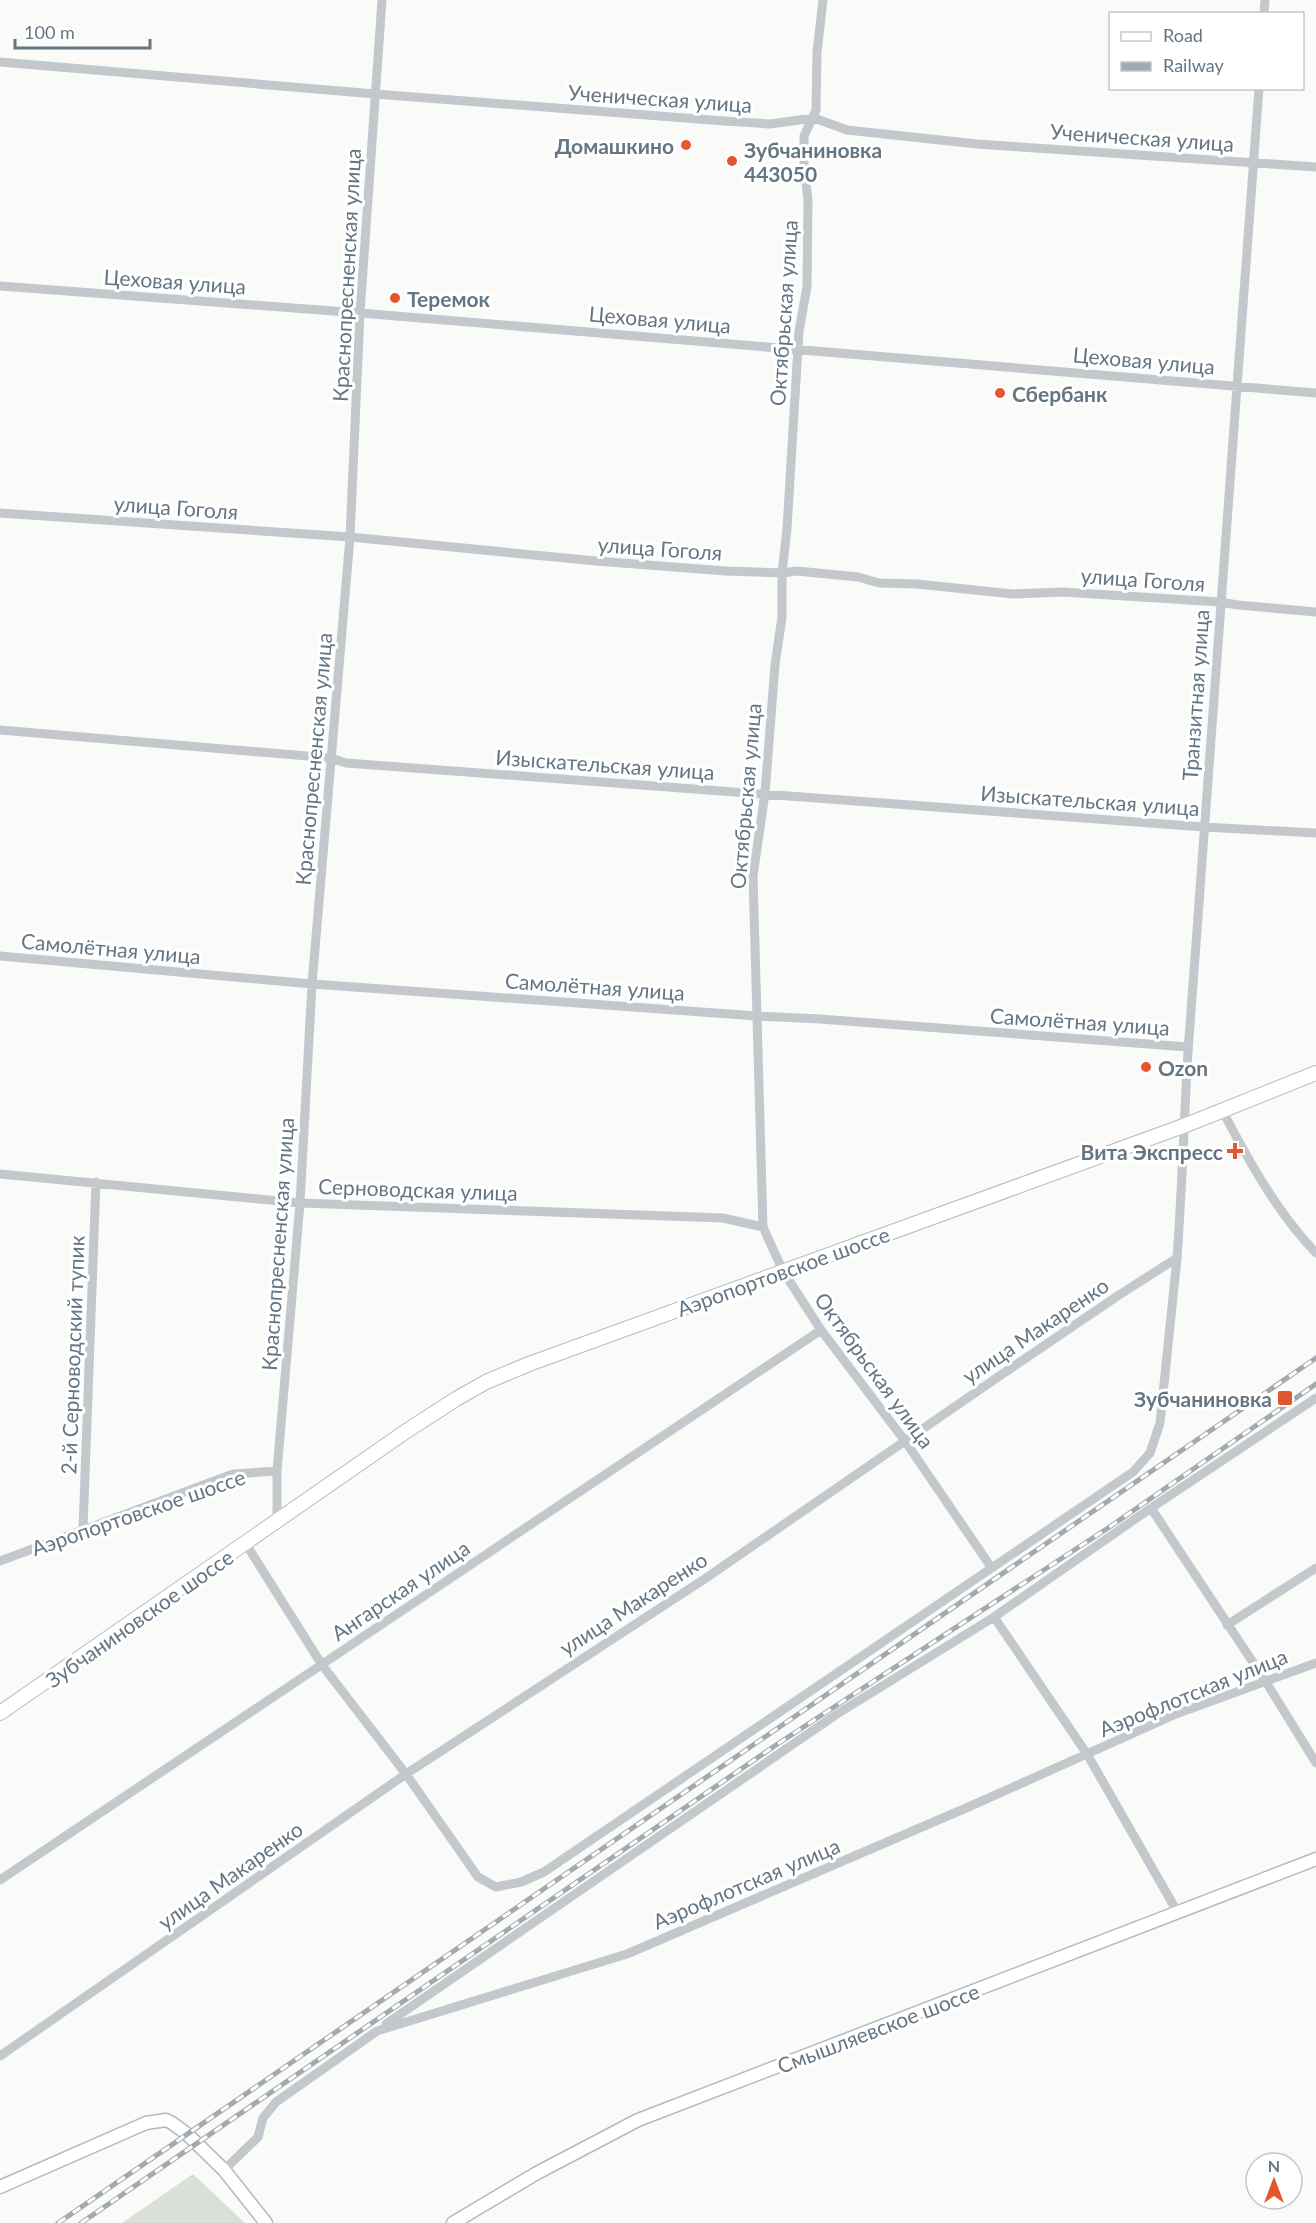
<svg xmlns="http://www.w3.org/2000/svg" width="1316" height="2223" font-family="Lato,sans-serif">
  <rect width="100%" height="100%" fill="#fafaf8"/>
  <!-- green -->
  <path fill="#dadfd7" d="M193,2174L245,2223H122Z"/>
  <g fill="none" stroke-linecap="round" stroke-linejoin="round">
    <!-- secondary casing -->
    <g stroke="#b3babf" stroke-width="15">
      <path id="secondary" d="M0,2187L146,2123L166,2120L172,2123L187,2134L224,2170L266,2223
        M453,2223L537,2173L638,2120L1316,1859"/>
    </g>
    <!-- primary casing -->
    <g stroke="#b5babe" stroke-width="16">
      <path id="primary" d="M0,1713L405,1432L456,1399L486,1382L529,1364L1186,1125L1316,1073"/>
    </g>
    <!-- street -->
    <path stroke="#c3c8cc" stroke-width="9" d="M823,0L817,52L816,110L804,136V164L808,200L807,287L799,331L787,529L782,573V617L775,665L765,793L753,876L763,1227L783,1271L821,1330L905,1441L991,1567
      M1264,14L1265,0
      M0,62L375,94L724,121L770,124L814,118L847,130L977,144L1316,167
      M0,286L360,313L1316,393
      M0,513L350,537L596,561L726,571L782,573L797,571L858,577L879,583L917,584L1013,594L1062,592L1220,602L1238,605L1316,612
      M0,730L331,758L346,763L1204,827L1316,833
      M0,956L312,984L757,1016L820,1019L1188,1047
      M1222,1110C1249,1161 1276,1211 1316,1253
      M0,1174L300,1203L723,1218L763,1227
      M1151,1508L1266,1682L1316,1763
      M277,1521V1471L300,1203L312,984L350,537L360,313L382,0
      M83,1529L96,1182
      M246,1544L322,1665L406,1774L478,1877L496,1887L521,1882L544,1872L1133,1472L1150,1453L1160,1423L1177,1258
      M0,1561L233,1474L277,1471
      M994,1617L1087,1754L1178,1913
      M1227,1625L1316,1568
      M0,1880L821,1330
      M386,2024L837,1714L994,1617L1151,1508L1316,1398
      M0,2056L406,1774L706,1578L998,1377L1119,1295L1177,1258C1182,1190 1184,1121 1188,1052C1210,731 1234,410 1259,88
      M224,2170L258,2137L263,2118L276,2102L377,2031L627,1954L973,1805L1176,1714L1316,1663"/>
    <!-- secondary -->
    <use href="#secondary" stroke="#fff" stroke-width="12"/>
    <!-- primary -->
    <use href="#primary" stroke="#fff" stroke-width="14"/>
    <!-- rail casing -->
    <g stroke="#a2aab0" stroke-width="5">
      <path id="rail" d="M58,2223L1316,1358
        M81,2223L776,1745L1108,1528L1316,1384"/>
    </g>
    <!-- rail -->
    <use href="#rail" stroke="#fff" stroke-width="3" stroke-dasharray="9" stroke-linecap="butt"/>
  </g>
  <!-- markers -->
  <g fill="#e4572e" stroke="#fff" stroke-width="2">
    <circle cx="686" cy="145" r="6"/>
    <circle cx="732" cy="161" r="6"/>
    <circle cx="395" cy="298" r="6"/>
    <circle cx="1000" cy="393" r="6"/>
    <circle cx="1146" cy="1067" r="6"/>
    <path d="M1232 1142h6v6h6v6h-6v6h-6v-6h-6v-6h6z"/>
    <rect x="1277" y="1390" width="16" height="16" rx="3"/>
  </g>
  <g text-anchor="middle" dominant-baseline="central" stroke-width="6" stroke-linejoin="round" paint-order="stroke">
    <!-- street labels -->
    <g font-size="21" fill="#657683" stroke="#fff">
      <text transform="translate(660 98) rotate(4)">Ученическая улица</text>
      <text transform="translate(1142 137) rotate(4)">Ученическая улица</text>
      <text transform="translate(346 275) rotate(-87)">Краснопресненская улица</text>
      <text transform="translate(175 281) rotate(4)">Цеховая улица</text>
      <text transform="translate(783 313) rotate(-86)">Октябрьская улица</text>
      <text transform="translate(660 319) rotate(5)">Цеховая улица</text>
      <text transform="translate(1144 360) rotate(5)">Цеховая улица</text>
      <text transform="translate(176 507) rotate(4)">улица Гоголя</text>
      <text transform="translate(660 548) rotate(4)">улица Гоголя</text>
      <text transform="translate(1143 579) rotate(4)">улица Гоголя</text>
      <text transform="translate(1195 695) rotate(-86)">Транзитная улица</text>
      <text transform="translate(313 759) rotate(-85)">Краснопресненская улица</text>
      <text transform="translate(605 764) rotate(4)">Изыскательская улица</text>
      <text transform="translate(745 796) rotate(-85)">Октябрьская улица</text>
      <text transform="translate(1090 800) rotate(4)">Изыскательская улица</text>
      <text transform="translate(111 948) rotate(5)">Самолётная улица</text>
      <text transform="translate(595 986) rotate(4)">Самолётная улица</text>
      <text transform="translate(1080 1021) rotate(4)">Самолётная улица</text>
      <text transform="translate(418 1189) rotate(2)">Серноводская улица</text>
      <text transform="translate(277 1244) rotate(-86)">Краснопресненская улица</text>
      <text transform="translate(783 1271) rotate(-20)">Аэропортовское шоссе</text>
      <text transform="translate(1035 1330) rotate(-34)">улица Макаренко</text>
      <text transform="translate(72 1355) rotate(-88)">2-й Серноводский тупик</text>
      <text transform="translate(875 1370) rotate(54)">Октябрьская улица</text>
      <text transform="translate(138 1512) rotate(-19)">Аэропортовское шоссе</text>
      <text transform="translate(400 1590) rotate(-34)">Ангарская улица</text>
      <text transform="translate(633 1603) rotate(-33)">улица Макаренко</text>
      <text transform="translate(139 1618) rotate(-35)">Зубчаниновское шоссе</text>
      <text transform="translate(1193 1692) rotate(-22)">Аэрофлотская улица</text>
      <text transform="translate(230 1875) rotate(-35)">улица Макаренко</text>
      <text transform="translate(746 1883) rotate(-23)">Аэрофлотская улица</text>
      <text transform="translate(878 2028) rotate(-21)">Смышляевское шоссе</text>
    </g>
    <!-- poi labels -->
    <g font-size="21" font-weight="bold" fill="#657683" stroke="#fff" text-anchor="start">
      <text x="674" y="145" text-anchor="end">Домашкино</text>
      <text x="744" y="149">Зубчаниновка<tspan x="744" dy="24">443050</tspan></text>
      <text x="407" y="298">Теремок</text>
      <text x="1012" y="393">Сбербанк</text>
      <text x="1158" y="1067">Ozon</text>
      <text x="1223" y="1151" text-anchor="end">Вита Экспресс</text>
      <text x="1272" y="1398" text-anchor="end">Зубчаниновка</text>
    </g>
  </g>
  <!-- legend -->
  <rect x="1109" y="12" width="195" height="78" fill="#ffffff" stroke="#c1c8cd" stroke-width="1.5"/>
  <rect x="1121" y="32" width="30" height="9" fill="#ffffff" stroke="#c1c8cd" stroke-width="1.5"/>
  <text x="1163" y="42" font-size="18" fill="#657683">Road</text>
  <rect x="1121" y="62" width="30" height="9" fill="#a2aab0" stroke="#c1c8cd" stroke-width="1.5"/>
  <text x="1163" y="72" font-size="18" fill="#657683">Railway</text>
  <!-- north arrow -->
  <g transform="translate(1274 2181)"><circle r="28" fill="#ffffff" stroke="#c1c8cd" stroke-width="1.5"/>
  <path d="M0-4.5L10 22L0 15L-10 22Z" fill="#e4572e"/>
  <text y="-9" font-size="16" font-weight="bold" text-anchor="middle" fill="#657683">N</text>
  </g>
  <!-- scale -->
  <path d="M15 39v9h135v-9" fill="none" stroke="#657683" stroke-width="3"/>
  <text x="24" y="39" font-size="18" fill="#657683" stroke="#ffffff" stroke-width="4.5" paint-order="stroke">100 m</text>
</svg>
